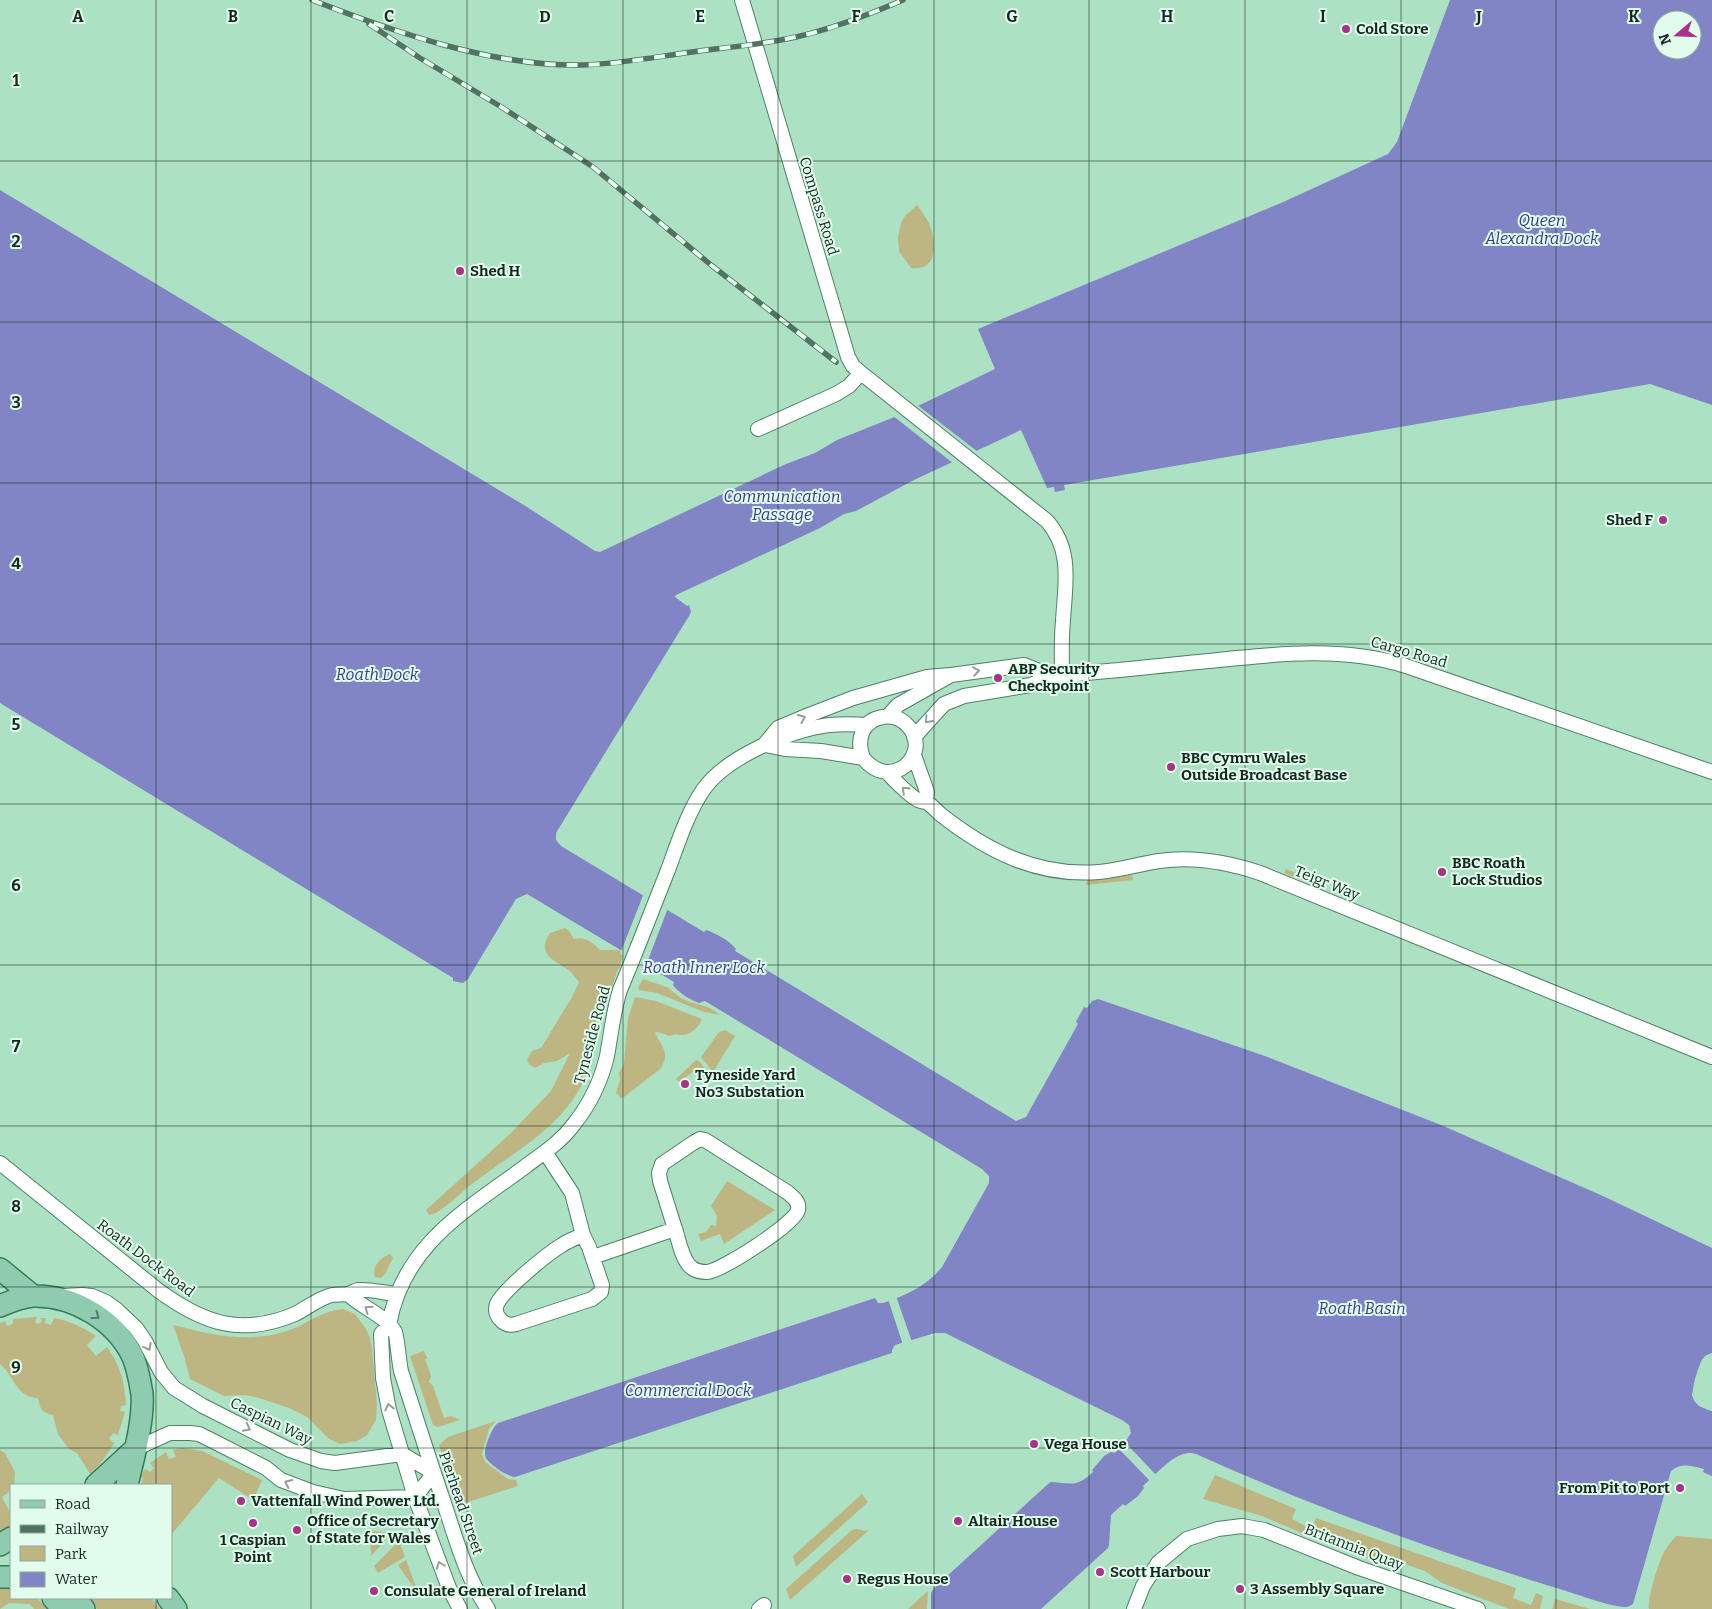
<svg xmlns="http://www.w3.org/2000/svg" width="1712" height="1609" font-family="Bitter,serif">
  <rect width="100%" height="100%" fill="#ace1c4"/>
  <!-- green -->
  <path fill="#bdb582" d="M917,205C922,212 929,221 931,229C937,247 936,271 911,268L899,251L898,237L901,223L905,216Z
    M1286,869L1316,881L1314,885L1284,873Z
    M1132,875L1133,880L1086,885L1087,880Z
    M565,928L569,931L574,939C584,936 593,942 600,950H619L623,955L620,967L617,971L613,985L603,993L597,1012L594,1038L590,1053L594,1055C588,1073 580,1091 568,1106C543,1138 504,1159 472,1184C461,1192 441,1214 429,1215L426,1210L511,1133L551,1091L570,1053L557,1061L544,1063L535,1068L529,1064L527,1060L532,1051L541,1048L572,997L579,982C576,979 574,975 571,972C556,960 535,956 550,933Z
    M643,979L667,987L681,998L690,1002L708,1007L721,1015L704,1012L657,993L639,990L638,988Z
    M635,997L656,1001L702,1019C697,1030 688,1038 675,1034L670,1036L657,1032L655,1033C663,1048 671,1055 659,1070L624,1097L621,1098L616,1093L620,1080L619,1073L624,1064L628,1018Z
    M725,1030L735,1036L713,1072L701,1057L719,1032Z
    M696,1060L700,1062L709,1074L705,1076L698,1068L679,1082L676,1079Z
    M727,1181L775,1210L724,1244L720,1234L701,1241L698,1234L706,1232L711,1225L716,1226L717,1216L711,1206Z
    M390,1254L393,1258L385,1274L381,1278L375,1277C371,1267 381,1257 390,1254Z
    M343,1309L355,1314L366,1329L370,1338L372,1348L377,1405L376,1420L367,1435L357,1441L340,1444L329,1439L307,1417L289,1408L256,1397L244,1395L224,1396L190,1379L184,1356L173,1325C212,1335 251,1344 290,1330C308,1323 324,1310 343,1309Z
    M37,1317L35,1323L40,1324L42,1320L40,1318H46L45,1323L51,1325L54,1318C70,1321 82,1327 96,1336L87,1345L96,1356L107,1347C120,1365 125,1383 126,1405L121,1406L120,1411L125,1412L118,1435L113,1433L109,1439L114,1443C108,1454 100,1465 90,1474L77,1453L69,1449L58,1434L53,1415C42,1413 40,1409 38,1398C16,1398 14,1375 0,1364V1323L5,1321L7,1326L13,1324V1319Z
    M424,1351L427,1358L425,1359L431,1376L429,1382L433,1386L444,1418L451,1416L460,1420L438,1427L433,1425L410,1356Z
    M496,1421L489,1429L482,1454L485,1462L508,1479L516,1480L518,1486L459,1505L439,1445L448,1437Z
    M182,1448L202,1451L262,1480L253,1500L219,1478L171,1535V1485H141L143,1478L141,1476L145,1469L150,1472L154,1468L150,1463L166,1452L169,1459L176,1457L173,1450Z
    M0,1450L5,1453L15,1472L14,1485H11L9,1492L2,1497L11,1514V1520L10,1521L11,1526L0,1532Z
    M1215,1475L1296,1509L1292,1519L1307,1527L1304,1534L1262,1516L1203,1499Z
    M862,1494L868,1502L796,1567L793,1556Z
    M1316,1518L1516,1588L1513,1598L1531,1605L1536,1593L1543,1596L1540,1609H1509L1442,1583L1425,1571L1396,1561H1375L1308,1536Z
    M855,1529L868,1531L790,1600L786,1589L852,1530Z
    M370,1531L387,1532L391,1534L371,1556Z
    M1676,1536L1712,1539V1609H1649C1647,1599 1659,1561 1664,1552C1667,1546 1672,1541 1676,1536Z
    M399,1541L405,1557L378,1573L374,1566Z
    M406,1560L419,1595L398,1565Z
    M8,1587L11,1588V1598H36L49,1609H34L30,1604L9,1603L0,1609V1588Z
    M928,1591L927,1609H908Z
    M88,1598H151L160,1609H97Z
    M1555,1599L1590,1609H1552Z"/>
  <!-- water -->
  <path fill="#8185c5" fill-rule="evenodd" d="M1450,0H1712V405L1650,384L1064,485L1065,490L1055,492L1054,487L1047,488L1021,430L914,480L856,511L844,514L820,528L676,595L675,597L687,606L689,605L691,612L689,616L556,833V840L561,846L704,932L706,930C718,934 728,940 736,949L735,951L1016,1121L1026,1117L1078,1024L1076,1022L1084,1007L1087,1008L1092,1001L1098,999L1265,1056L1441,1125L1603,1196L1712,1248V1353C1708,1355 1705,1356 1702,1360C1698,1367 1691,1390 1693,1398C1696,1406 1705,1409 1712,1411V1476L1703,1472L1704,1469C1692,1466 1681,1462 1671,1471L1633,1604C1631,1605 1628,1607 1626,1607C1613,1608 1568,1591 1553,1587C1432,1550 1312,1506 1196,1454C1177,1448 1157,1474 1143,1486L1144,1488L1138,1496L1125,1506L1123,1504L1111,1515L1109,1545L1108,1548L1041,1609H931V1593L934,1588L1048,1484L1051,1482C1072,1483 1076,1488 1093,1472L1092,1470L1104,1456L1111,1452L1115,1453L1126,1441L1131,1433L1129,1425L1122,1420L945,1333H935L895,1345L892,1350V1353L515,1477C508,1477 490,1465 486,1458C482,1451 492,1427 498,1423L875,1298L878,1303H883C906,1295 926,1287 942,1267L989,1183V1176L982,1169L705,1001L699,1003C689,999 680,994 673,985L674,982L527,894L516,899L468,979L463,983L453,981V978L0,703V190L527,507L595,551L600,552L786,464L815,453L837,440L897,416L995,369L978,329L1281,203L1388,154L1397,142ZM1662,20H1692V50H1662Z"/>
  <!-- pier -->
  <path fill="#ace1c4" d="M916,404L978,452L954,464L892,415Z
    M644,893L668,908L645,968L620,954Z
    M896,1296L912,1342L903,1345L888,1299Z
    M1712,1353V1356L1707,1358L1704,1361L1695,1393L1696,1398L1700,1404L1712,1409V1411L1699,1406L1694,1400L1692,1395L1702,1360L1705,1356Z
    M1125,1439L1124,1441L1157,1476L1161,1473L1151,1482L1119,1449L1117,1447L1116,1448Z"/>
  <g fill="none" stroke-linecap="round" stroke-linejoin="round">
    <!-- minor casing -->
    <g stroke="#4e8166" stroke-width="16">
      <path id="minor" d="M742,0L848,357L853,366L861,373L1047,521C1073,551 1065,584 1063,621C1061,639 1062,657 1062,676
        M758,429L836,394L849,386L861,373
        M888,716L898,705L951,675L1024,665L1052,676
        M914,737L944,704L964,696L1031,685L1052,676C1105,672 1156,666 1209,661C1275,654 1341,646 1406,666L1712,772
        M764,745L778,728L809,715L853,698L927,677L951,675
        M765,745L785,749L821,751L863,758C892,794 933,752 908,726C902,719 893,715 883,717C862,720 856,740 863,758
        M914,755L927,792L926,802
        M887,772C893,779 911,797 918,800C922,802 925,801 928,803C932,806 936,810 940,814C987,851 1037,877 1099,872C1120,870 1139,864 1159,861C1194,856 1227,862 1260,873L1712,1057
        M545,1152L572,1193L583,1235L589,1247L602,1285L601,1292L592,1299L516,1324C509,1326 504,1324 500,1319C496,1315 495,1309 497,1304C503,1290 547,1254 562,1245C568,1241 575,1238 583,1235
        M0,1163L159,1291C203,1323 241,1337 295,1314C307,1308 319,1298 332,1295C337,1294 342,1295 347,1294C351,1293 355,1291 358,1290C370,1289 385,1293 396,1294
        M593,1257L675,1229L660,1181L659,1173L662,1164L693,1143L700,1139L705,1140L787,1192C793,1197 800,1202 798,1210C795,1224 721,1271 707,1272C702,1272 696,1271 692,1268C682,1261 679,1240 675,1229
        M348,1294C361,1307 386,1316 395,1332C397,1335 399,1363 401,1371C415,1415 429,1459 444,1503C456,1539 466,1577 488,1609
        M62,1296L82,1295L92,1296L106,1302L117,1310L136,1328L145,1341L161,1372L174,1388L203,1406L290,1450L321,1461L335,1463L402,1454L434,1473
        M389,1325C403,1245 465,1211 526,1166C543,1153 561,1142 574,1124C590,1104 601,1081 607,1056C611,1034 613,1012 620,990C637,950 652,910 668,870C678,843 687,814 703,790C726,757 790,730 829,725C841,724 854,724 867,725
        M389,1325L381,1334L383,1378L389,1410L415,1497L449,1588L460,1609
        M135,1449L170,1433H190L199,1434L213,1441L266,1468L281,1480L313,1492L344,1499L415,1497L434,1473
        M759,1609L764,1605
        M1134,1609L1143,1586L1158,1563L1187,1539L1218,1529L1242,1526L1264,1530L1359,1568L1478,1609"/>
    </g>
    <!-- primary casing -->
    <g stroke="#337d5a" stroke-width="24">
      <path id="primary" d="M0,1269L33,1296
        M0,1306C11,1301 21,1297 33,1296C74,1295 116,1321 133,1357C138,1369 140,1382 142,1394C144,1421 133,1459 127,1485
        M96,1485L135,1449
        M0,1545L11,1538
        M0,1577H11
        M53,1598L63,1609
        M76,1598L84,1609
        M168,1598L176,1609"/>
    </g>
    <!-- minor -->
    <use href="#minor" stroke="#fff" stroke-width="14"/>
    <!-- primary -->
    <use href="#primary" stroke="#8ecbaf" stroke-width="21"/>
    <!-- rail casing -->
    <g stroke="#517361" stroke-width="5.5">
      <path id="rail" d="M312,0C394,32 494,67 583,65C622,64 660,56 699,51C731,47 764,44 796,37C832,29 868,15 903,0
        M369,24L420,58L503,108L593,167L711,265L836,362"/>
    </g>
    <!-- rail -->
    <use href="#rail" stroke="#e1fbec" stroke-width="4" stroke-dasharray="11" stroke-linecap="butt"/>
  </g>
  <!-- one-way arrows -->
  <defs><path id="oneway-chevron" d="M-2-3.5L2.5 0L-2 3.5" fill="none" stroke-width="1.6" stroke-linecap="round" stroke-linejoin="round" transform="scale(1.25)"/></defs>
  <g stroke="#969f9a">
    <use href="#oneway-chevron" transform="translate(976 671) rotate(-9)"/>
    <use href="#oneway-chevron" transform="translate(802 718) rotate(-24)"/>
    <use href="#oneway-chevron" transform="translate(928 720) rotate(132)"/>
    <use href="#oneway-chevron" transform="translate(905 790) rotate(-137)"/>
    <use href="#oneway-chevron" transform="translate(368 1309) rotate(-145)"/>
    <use href="#oneway-chevron" transform="translate(148 1347) rotate(62)"/>
    <use href="#oneway-chevron" transform="translate(389 1407) rotate(-103)"/>
    <use href="#oneway-chevron" transform="translate(247 1428) rotate(27)"/>
    <use href="#oneway-chevron" transform="translate(288 1483) rotate(-155)"/>
    <use href="#oneway-chevron" transform="translate(440 1565) rotate(-111)"/>
  </g>
  <use stroke="#527a67" href="#oneway-chevron" transform="translate(96 1316) rotate(36)"/>
  <!-- grid -->
  <path fill="none" stroke="#152a1f" stroke-width="1" stroke-opacity="0.55" d="M156,0V1485M311,0V1609M467,0V1609M623,0V1609M778,0V1609M934,0V1609M1089,0V1609M1245,0V1609M1401,0V1609M1556,0V1609M0,161H1712M0,322H1712M0,483H1712M0,644H1712M0,804H1712M0,965H1712M0,1126H1712M0,1287H1712M0,1448H1712M156,1598V1609"/>
  <!-- markers -->
  <g fill="#a93289" stroke="#e1fbec" stroke-width="2">
    <circle cx="1346" cy="29" r="5"/>
    <circle cx="460" cy="271" r="5"/>
    <circle cx="1663" cy="520" r="5"/>
    <circle cx="998" cy="678" r="5"/>
    <circle cx="1171" cy="767" r="5"/>
    <circle cx="1442" cy="872" r="5"/>
    <circle cx="685" cy="1084" r="5"/>
    <circle cx="1034" cy="1444" r="5"/>
    <circle cx="1680" cy="1488" r="5"/>
    <circle cx="241" cy="1501" r="5"/>
    <circle cx="958" cy="1521" r="5"/>
    <circle cx="253" cy="1523" r="5"/>
    <circle cx="297" cy="1530" r="5"/>
    <circle cx="1100" cy="1572" r="5"/>
    <circle cx="847" cy="1579" r="5"/>
    <circle cx="1240" cy="1589" r="5"/>
    <circle cx="374" cy="1591" r="5"/>
  </g>
  <g text-anchor="middle" dominant-baseline="central" stroke-width="4" stroke-linejoin="round" paint-order="stroke">
    <!-- poi labels -->
    <g font-size="15" font-weight="bold" fill="#152a1f" stroke="#e1fbec" text-anchor="start">
      <text x="1356" y="29">Cold Store</text>
      <text x="470" y="271">Shed H</text>
      <text x="1653" y="520" text-anchor="end">Shed F</text>
      <text x="1008" y="669">ABP Security<tspan x="1008" dy="17">Checkpoint</tspan></text>
      <text x="1181" y="758">BBC Cymru Wales<tspan x="1181" dy="17">Outside Broadcast Base</tspan></text>
      <text x="1452" y="863">BBC Roath<tspan x="1452" dy="17">Lock Studios</tspan></text>
      <text x="695" y="1075">Tyneside Yard<tspan x="695" dy="17">No3 Substation</tspan></text>
      <text x="1044" y="1444">Vega House</text>
      <text x="1670" y="1488" text-anchor="end">From Pit to Port</text>
      <text x="251" y="1501">Vattenfall Wind Power Ltd.</text>
      <text x="307" y="1521">Office of Secretary<tspan x="307" dy="17">of State for Wales</tspan></text>
      <text x="968" y="1521">Altair House</text>
      <text x="253" y="1540" text-anchor="middle">1 Caspian<tspan x="253" dy="17">Point</tspan></text>
      <text x="1110" y="1572">Scott Harbour</text>
      <text x="857" y="1579">Regus House</text>
      <text x="1250" y="1589">3 Assembly Square</text>
      <text x="384" y="1591">Consulate General of Ireland</text>
    </g>
    <!-- street labels -->
    <g font-size="15" fill="#152a1f" stroke="#e1fbec">
      <text transform="translate(819 206) rotate(73)">Compass Road</text>
      <text transform="translate(1409 652) rotate(16)">Cargo Road</text>
      <text transform="translate(1327 883) rotate(22)">Teigr Way</text>
      <text transform="translate(592 1035) rotate(-75)">Tyneside Road</text>
      <text transform="translate(146 1258) rotate(37)">Roath Dock Road</text>
      <text transform="translate(271 1421) rotate(26)">Caspian Way</text>
      <text transform="translate(461 1503) rotate(71)">Pierhead Street</text>
      <text transform="translate(1354 1547) rotate(21)">Britannia Quay</text>
    </g>
    <!-- water labels -->
    <g font-size="16" font-style="italic" fill="#3d3b88" stroke="#e1fbec">
      <text x="1542" y="220">Queen<tspan x="1542" dy="18">Alexandra Dock</tspan></text>
      <text x="782" y="496">Communication<tspan x="782" dy="18">Passage</tspan></text>
      <text x="377" y="674">Roath Dock</text>
      <text x="704" y="967">Roath Inner Lock</text>
      <text x="1362" y="1308">Roath Basin</text>
      <text x="688" y="1390">Commercial Dock</text>
    </g>
  </g>
  <g font-size="16" text-anchor="middle" font-weight="bold" fill="#152a1f" stroke="#e1fbec" stroke-width="4" stroke-linejoin="round" paint-order="stroke">
    <text x="78" y="22">A</text>
    <text x="233" y="22">B</text>
    <text x="389" y="22">C</text>
    <text x="545" y="22">D</text>
    <text x="700" y="22">E</text>
    <text x="856" y="22">F</text>
    <text x="1012" y="22">G</text>
    <text x="1167" y="22">H</text>
    <text x="1323" y="22">I</text>
    <text x="1479" y="22">J</text>
    <text x="1634" y="22">K</text>
    <text x="16" y="86">1</text>
    <text x="16" y="247">2</text>
    <text x="16" y="408">3</text>
    <text x="16" y="569">4</text>
    <text x="16" y="730">5</text>
    <text x="16" y="891">6</text>
    <text x="16" y="1052">7</text>
    <text x="16" y="1212">8</text>
    <text x="16" y="1373">9</text>
  </g>
  <!-- legend -->
  <rect x="10" y="1484" width="162" height="115" fill="#e1fbec" stroke="#8fa79a"/>
  <rect x="20" y="1500" width="25" height="8" fill="#8ecbaf" stroke="#8fa79a"/>
  <text x="55" y="1509" font-size="15" fill="#152a1f">Road</text>
  <rect x="20" y="1525" width="25" height="8" fill="#517361" stroke="#8fa79a"/>
  <text x="55" y="1534" font-size="15" fill="#152a1f">Railway</text>
  <rect x="20" y="1546" width="25" height="15" fill="#bdb582" stroke="#8fa79a"/>
  <text x="55" y="1559" font-size="15" fill="#152a1f">Park</text>
  <rect x="20" y="1572" width="25" height="15" fill="#8185c5" stroke="#8fa79a"/>
  <text x="55" y="1584" font-size="15" fill="#152a1f">Water</text>
  <!-- north arrow -->
  <g transform="translate(1677 35) rotate(251)"><circle r="24" fill="#e1fbec" stroke="#8fa79a"/>
  <path d="M0-4L9 19L0 12L-9 19Z" fill="#a93289"/>
  <text y="-8" font-size="14" font-weight="bold" text-anchor="middle" fill="#152a1f">N</text>
  </g>
</svg>
